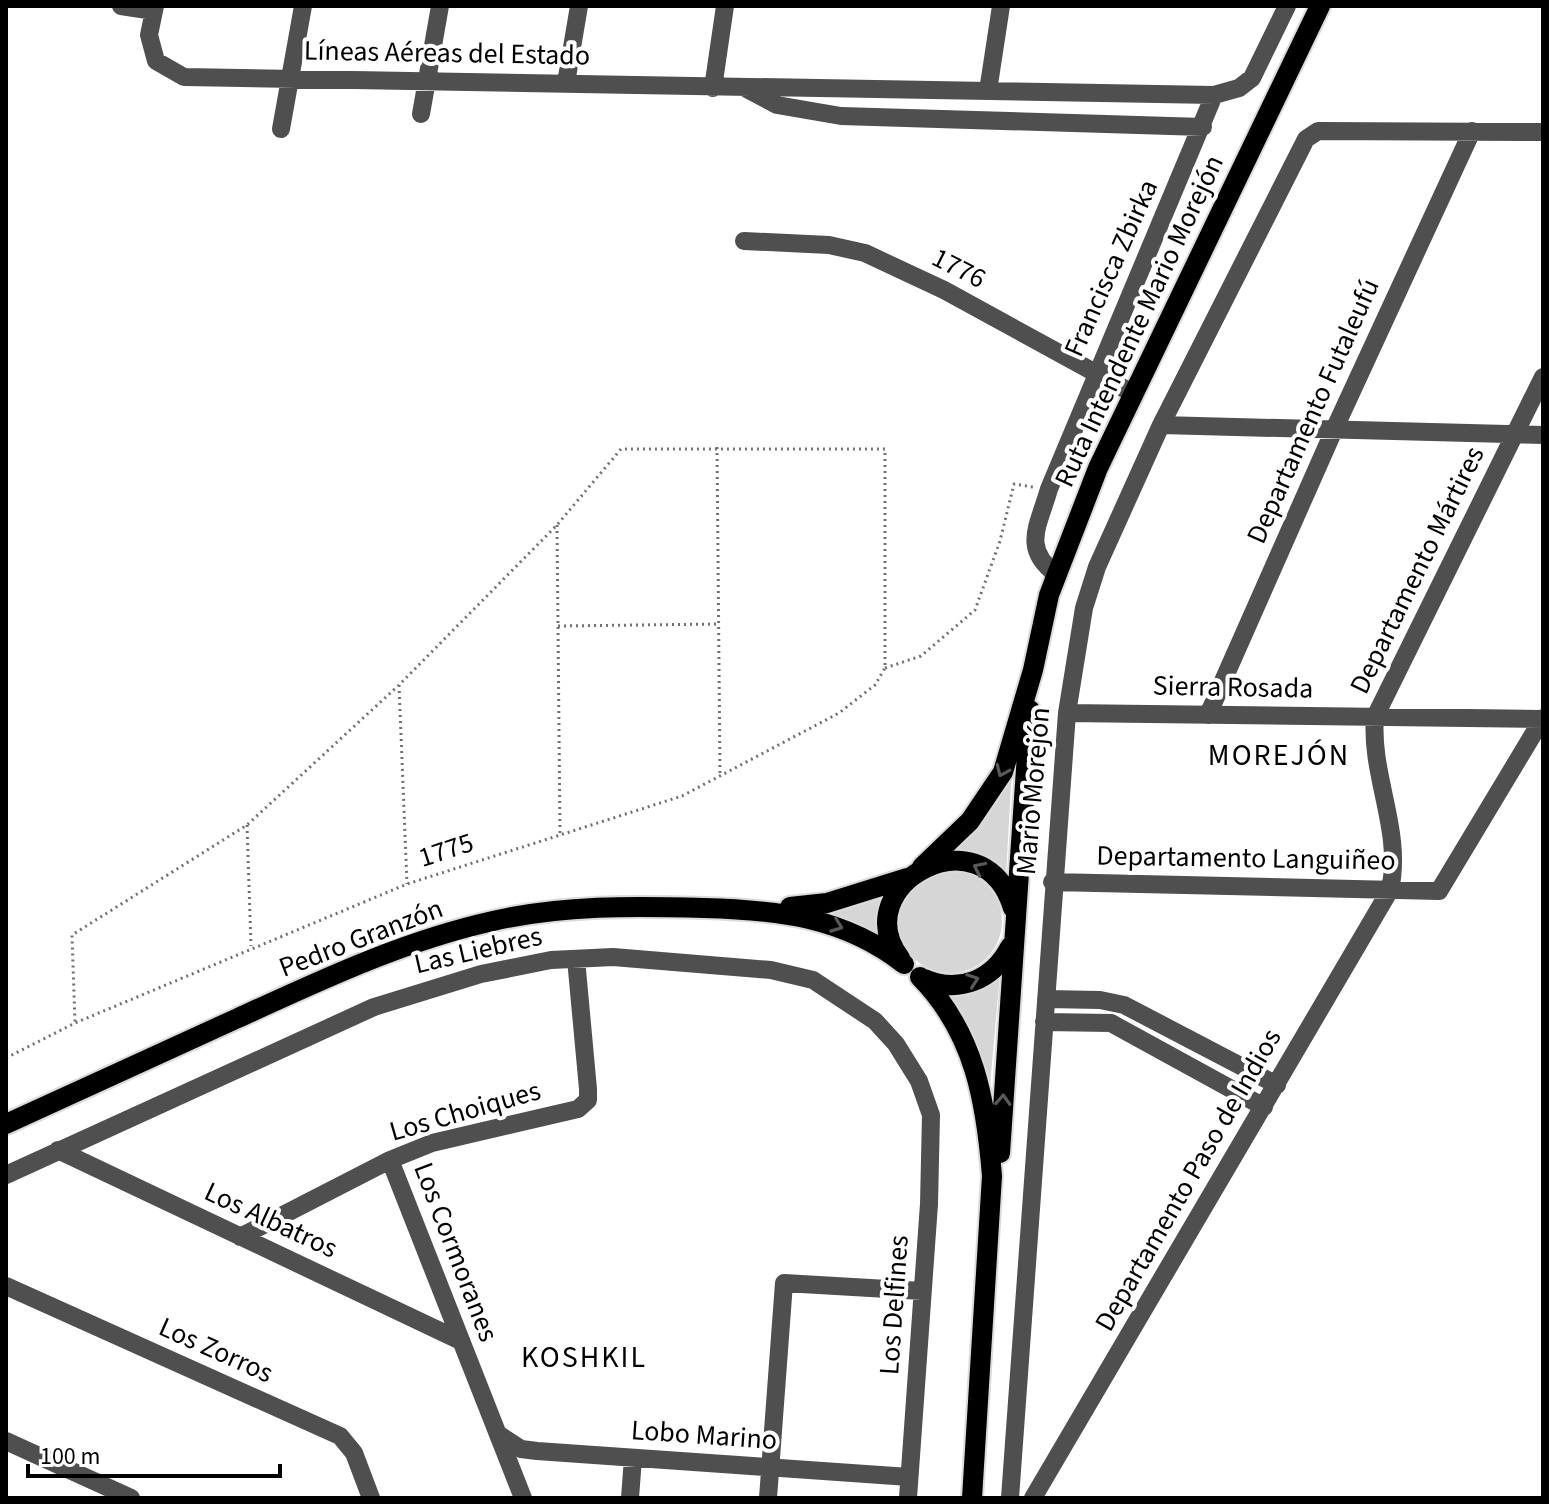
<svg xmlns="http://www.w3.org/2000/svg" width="1549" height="1504" font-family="'Source Sans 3',sans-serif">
  <rect width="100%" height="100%" fill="#fff"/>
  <!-- green -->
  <path fill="#d6d6d6" d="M1012,767L1006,877L956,852L999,798Z
    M898 921a52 52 0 1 1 104 0a52 52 0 1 1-104 0Z
    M880,898L878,936L820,912Z
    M1000,974L989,1097L943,993Z"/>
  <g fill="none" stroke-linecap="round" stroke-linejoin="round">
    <!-- major casing -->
    <g stroke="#dbdbdb" stroke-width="24">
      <path id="major" d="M922,867L970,821L1003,772L1033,670L1049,595L1098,468L1320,6
        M790,907L827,903L907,878
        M900,958C845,885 983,809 1013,908
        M920,977C975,1033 986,1102 992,1176L972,1498
        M924,979C959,994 993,980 1010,947
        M6,1124C83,1089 161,1053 238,1018C321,980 403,941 493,921C562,905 633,906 704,908C778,910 844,917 904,964
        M1000,1153L1030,710"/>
    </g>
    <!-- path -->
    <path stroke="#717171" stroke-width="3" stroke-dasharray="2 4" stroke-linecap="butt" d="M717,447L720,775
      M557,525L560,833
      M558,626L718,624
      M885,668L921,656L975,610L1000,541L1014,484L1033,487
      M399,685L407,884
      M247,825L251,946
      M6,1058L75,1023L407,884L682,796L839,713L875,685L885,668V449H621L557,525L399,685L247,825L72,935L75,1023"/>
    <!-- minor -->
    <path stroke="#4f4f4f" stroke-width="18" d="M121,6L154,11
      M155,6L149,35L156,61L184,77L1214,95L1239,88L1252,78L1287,6
      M566,83L579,6
      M713,88L725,6
      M747,89L777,105L841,116L1203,127
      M988,91L1001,6
      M421,114L440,6
      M281,129L303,6
      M744,241L829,245L865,253L944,290L1134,394
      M1161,425L1543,435
      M1056,574C1021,548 1039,525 1049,489L1214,95
      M1067,713L1542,719
      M1208,715L1334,430L1472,131
      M1052,882L1439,891L1543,718
      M1046,999L1100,1000L1124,1005L1277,1085
      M1044,1022L1111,1023L1264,1107
      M58,1150L461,1341
      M390,1160L523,1498
      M6,1175L374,1007L481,974L551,960L613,957L771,970L813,980L875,1021L896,1044L919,1081L931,1115L929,1204L908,1498
      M240,1237L390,1160L432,1143L578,1109L588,1100V1089L576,959
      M6,1286L340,1436L354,1453L371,1498
      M498,1434L521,1449L537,1451L909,1477
      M6,1441L131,1498
      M630,1498L633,1458
      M768,1498L784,1283L922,1291
      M1010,1498L1067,713L1084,608L1097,567L1161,425L1306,139L1318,131L1543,132
      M1033,1498L1390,890C1403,830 1370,776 1375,717L1543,377"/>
    <!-- major -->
    <use href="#major" stroke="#000" stroke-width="20"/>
  </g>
  <!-- one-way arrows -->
  <defs><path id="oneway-chevron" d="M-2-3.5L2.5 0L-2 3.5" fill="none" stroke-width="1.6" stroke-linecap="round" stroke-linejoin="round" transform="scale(2)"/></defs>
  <g stroke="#595959">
    <use href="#oneway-chevron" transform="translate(1002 771) rotate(114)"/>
    <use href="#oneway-chevron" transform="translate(979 868) rotate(-154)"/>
    <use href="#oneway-chevron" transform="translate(837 926) rotate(21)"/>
    <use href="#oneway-chevron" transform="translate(973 980) rotate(-20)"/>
    <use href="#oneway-chevron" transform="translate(1003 1100) rotate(-87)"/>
  </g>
  <g text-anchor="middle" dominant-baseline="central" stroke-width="8" stroke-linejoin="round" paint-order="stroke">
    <!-- street labels -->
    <g font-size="28" fill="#000" stroke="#fff">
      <text transform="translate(447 53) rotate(1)">Líneas Aéreas del Estado</text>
      <text transform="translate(959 268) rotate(27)">1776</text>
      <text transform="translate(1111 268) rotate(-66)">Francisca Zbirka</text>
      <text transform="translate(1139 321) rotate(-65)">Ruta Intendente Mario Morejón</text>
      <text transform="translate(1313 411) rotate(-66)">Departamento Futaleufú</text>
      <text transform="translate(1417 570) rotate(-64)">Departamento Mártires</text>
      <text transform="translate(1233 687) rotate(1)">Sierra Rosada</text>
      <text transform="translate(1033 791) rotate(-85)">Mario Morejón</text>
      <text transform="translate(446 850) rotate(-18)">1775</text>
      <text transform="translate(1246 858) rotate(1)">Departamento Languiñeo</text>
      <text transform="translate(361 938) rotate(-21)">Pedro Granzón</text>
      <text transform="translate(478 950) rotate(-13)">Las Liebres</text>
      <text transform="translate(465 1111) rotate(-16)">Los Choiques</text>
      <text transform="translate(1188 1180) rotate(-60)">Departamento Paso de Indios</text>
      <text transform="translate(271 1220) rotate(25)">Los Albatros</text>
      <text transform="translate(456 1252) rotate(69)">Los Cormoranes</text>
      <text transform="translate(894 1305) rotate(-86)">Los Delfines</text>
      <text transform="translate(216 1350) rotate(24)">Los Zorros</text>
      <text transform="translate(704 1435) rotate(4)">Lobo Marino</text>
    </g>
    <!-- neighbourhood labels -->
    <g font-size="30" letter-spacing="2" fill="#000" stroke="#fff">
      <text x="1279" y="755">MOREJÓN</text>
      <text x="584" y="1357">KOSHKIL</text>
    </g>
  </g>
  <!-- border -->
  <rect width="1549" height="1504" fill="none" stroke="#000000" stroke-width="16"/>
  <!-- scale -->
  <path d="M28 1464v12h252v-12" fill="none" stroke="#000000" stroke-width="4"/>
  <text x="40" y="1464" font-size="24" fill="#000000" stroke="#ffffff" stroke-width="6" paint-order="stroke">100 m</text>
</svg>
